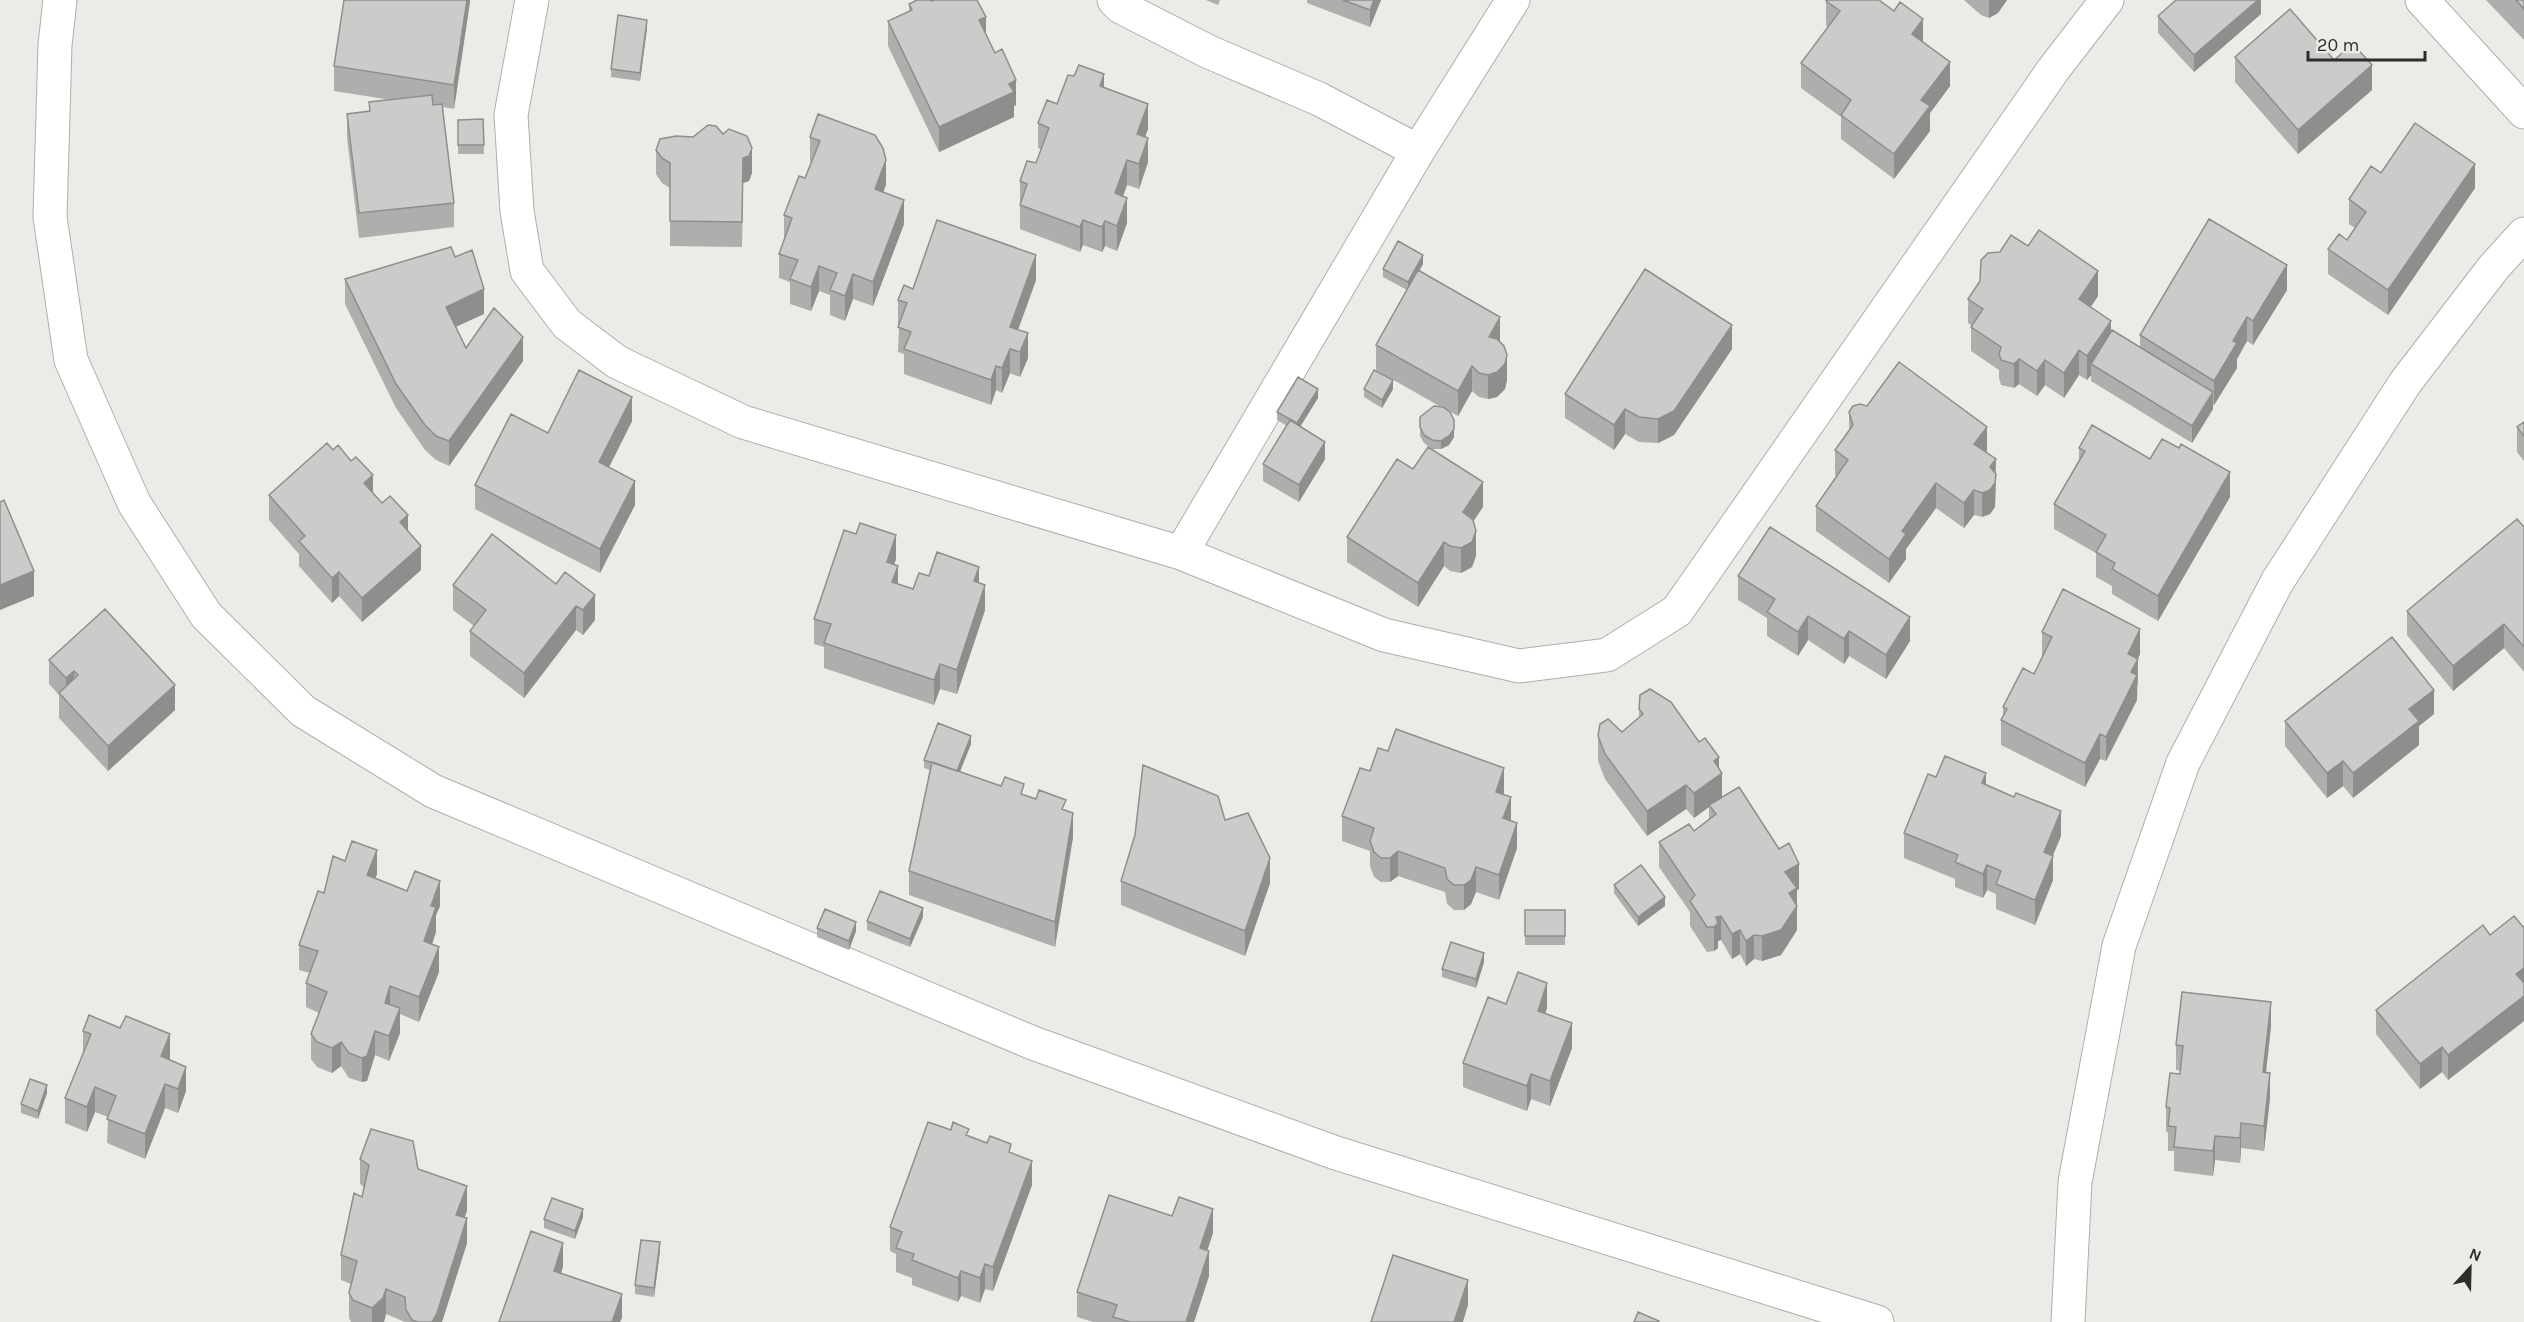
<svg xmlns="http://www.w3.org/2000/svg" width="2524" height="1322" font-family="Karla,sans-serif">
  <rect width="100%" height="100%" fill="#ebece8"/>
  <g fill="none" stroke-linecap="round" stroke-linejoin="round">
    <!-- minor casing -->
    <g stroke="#aeaeaa" stroke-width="35">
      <path id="minor" d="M60,0L55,45L50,217L71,360L134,503L206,615L303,711L433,791L1033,1043L1336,1153L1877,1322
        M532,0L511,115L517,211L527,271L567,324L617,362L743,422L1181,553L1384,635L1519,666L1607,655L1677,611L2053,70L2107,0
        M1114,0L1121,7L1209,52L1319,99L1418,151
        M2422,0L2524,112
        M1181,553L1418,151L1513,0
        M2068,1322L2075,1182L2119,946L2183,763L2277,582L2405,383L2494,267L2524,234"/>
    </g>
    <!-- minor -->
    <use href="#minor" stroke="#fff" stroke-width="33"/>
  </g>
  <!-- wall -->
  <path fill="#adafac" d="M470,0L454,109L443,107L454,203V227L359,238L347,138V114L369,112V102L391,100L334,91V66Z
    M1206,0H1220L1218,5Z
    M1307,0H1381L1370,27L1307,3Z
    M1964,0H2007L1998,13L1989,18L1981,15Z
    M2261,0V14L2194,72L2158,33V16Z
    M2486,0H2524V40Z
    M1826,1L1923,42L1950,86L1930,113V131L1894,179L1841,139V117L1801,88V63L1828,27L1826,26Z
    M909,4L986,34L1016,105L1014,106V117L939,152L888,46V21L909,12Z
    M647,28L640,81L611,77V69Z
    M2235,57L2334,60L2372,90L2298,154L2235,82Z
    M1104,88L1148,129L1145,137L1148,162L1139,189L1127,185L1123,196L1127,223L1117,251L1105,246L1102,252L1083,245L1080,252L1020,229V181L1036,163L1041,149L1038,148V123L1057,104Z
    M818,114L886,185L883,192L904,224L873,306L853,299L845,321L830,315V295L819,291L811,311L790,304V282L779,278V254L784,240V215L805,178L811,162L810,161V137Z
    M483,119L484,154H458V120Z
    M693,137L752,173L749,181L743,183L742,247L670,246V188L662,183L656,174V150Z
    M2381,173L2475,188L2388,315L2328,274V249L2347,240L2355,228L2349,224V199Z
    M1423,264L1419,271L1500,341L1507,380L1505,389L1497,397L1488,399L1479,397L1472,391L1458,416L1449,411L1454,429V437L1449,445L1441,449H1432L1424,443L1420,436V417L1441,407L1376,370V345L1407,290L1383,277V269Z
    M345,279L484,314L456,327L466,348L523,361L449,466L436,460L425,450L396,408L345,304Z
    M1036,280L1018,330L1028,358L1020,377L1010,373L1002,393L996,390L991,405L904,374V354L898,352L899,325H898V300L913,289Z
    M2287,290L2253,345L2247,341L2237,359V368L2214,405H2213V409L2192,443L2091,381V375L2087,380L2079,375L2064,398L2045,385L2037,396L2019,384L2014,388L2001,385L1999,378V370L1971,351V327L1972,326L1968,323V299L2098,296L2091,307L2111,331L2140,347V335Z
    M1732,349L1674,435L1658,443L1639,442L1625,434L1614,450L1565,418V394Z
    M1364,389H1393L1382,408L1364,397Z
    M1318,398L1300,426L1325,459L1299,502L1263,481V464L1287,426L1277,420V412Z
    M1849,412L1987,451L1986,452L1996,484L1995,507L1990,514L1982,517L1974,515L1964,528L1936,508L1906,549V559L1889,583L1816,531V506L1836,476L1835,475V450L1849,430Z
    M632,421L609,467L635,505L600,573L475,509V485L548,433Z
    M2524,422V461L2517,452V427Z
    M2079,448L2150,459L2230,497L2158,621L2112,594V586L2096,577V553L2054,529V504L2079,460Z
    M1413,469L1483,507L1473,521L1476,556L1472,567L1461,573L1450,571L1444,566L1418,607L1347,562V537Z
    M373,493L408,531L421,570L362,622L339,596L332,603L299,566V554L269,520V495Z
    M2524,527V672L2504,648L2453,691L2407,635V611Z
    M492,534L595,620L583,635L576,630L524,698L470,656V631L474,626L453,610V585Z
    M896,559L894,565L898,584L913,589L929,576L979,583L985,610L957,694L940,689L934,705L824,668V647L814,644V619Z
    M1738,576L1910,641L1886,679L1849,656L1844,664L1808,640L1798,656L1767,636V618L1738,600Z
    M2042,632L2140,654L2138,659V684L2137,686V700L2106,761L2100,759L2085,787L2001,745V720L2003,718V707L2034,674L2042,657Z
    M49,660L175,710L108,771L59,718V695L49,684Z
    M1639,709L1719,768L1722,797L1799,889L1797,890V930L1781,955L1762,961L1754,959L1746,966L1740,954L1732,959L1721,940L1718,941V948L1714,951L1707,952L1690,926V912L1659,867V842L1694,831L1709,819V807L1694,818L1686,809L1647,836L1605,779L1598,761V736L1622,732L1639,718Z
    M2434,714L2419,726V745L2353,798L2343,786L2327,798L2285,746V721Z
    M971,744L960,772L1066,810L1073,837L1055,947L909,895V871L930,770L924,768V760Z
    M1370,771L1504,792V794L1517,848L1499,900L1476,892L1471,904L1464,910H1454L1447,904L1445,892L1398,876L1390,882H1381L1374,877L1370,866V851L1342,841V816Z
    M1936,777L1986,785L2061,836L2052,856L2053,880L2035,925L1996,909V894L1987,890L1983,898L1955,887V879L1904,858V833Z
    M1225,820L1270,883L1245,956L1121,905V881Z
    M377,874L375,878L440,906L436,915V932L432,945L439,972L419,1022L400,1014V1033L389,1061L375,1055L367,1081L362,1082L349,1078L341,1066L332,1073L317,1067L311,1059V1034L319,1013L306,1007V983L310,973L299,970V945L324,893Z
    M1614,885L1665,906L1638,926L1614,893Z
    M1525,910H1565V945H1525Z
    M923,917L910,947L867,930V921Z
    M817,928L856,931L849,950L817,937Z
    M2524,928V1021L2448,1080L2442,1072L2420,1089L2376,1034V1010L2490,935Z
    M1484,962L1476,988L1442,977V969Z
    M1506,1004L1547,1008L1545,1014L1572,1048L1550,1106L1531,1099L1527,1111L1463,1087V1063Z
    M2271,1026L2266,1073L2270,1098L2264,1151L2241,1148L2240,1163L2215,1160L2213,1176L2174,1171V1151H2168V1132H2166V1107L2180,1074L2181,1071L2176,1070V1045Z
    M83,1031L170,1059V1060L186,1091L178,1113L165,1108L145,1159L107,1143L108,1117L95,1112L87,1132L65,1123V1098L83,1055Z
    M47,1093L38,1119L21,1113V1104Z
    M951,1130L969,1136L1011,1153L1032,1185L993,1291L985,1289L980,1303L961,1296L958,1302L912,1285V1278L896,1272V1254L890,1251V1227Z
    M360,1159L418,1169L467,1211L464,1217L467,1243L442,1322H405L386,1314L384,1322H351L349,1318V1293L351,1284L341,1280V1255L362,1197L364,1187L360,1184Z
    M1172,1216L1213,1233L1207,1250L1209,1276L1194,1322H1093L1077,1317V1292Z
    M583,1217L575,1239L544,1228V1219Z
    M660,1251L654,1297L635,1294V1285Z"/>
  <!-- shaded-wall -->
  <path fill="#8d8f8c" d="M467,0H470V2L454,109V85Z
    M1374,0H1381L1370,27V10Z
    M1989,0H2007L1998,13L1989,18Z
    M2258,0H2261V14L2194,72V55Z
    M986,17V42L979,20Z
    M1923,19V43L1912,34Z
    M647,20V28L640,81V73Z
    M1950,62V86L1930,113V131L1894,179V154L1921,100Z
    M2372,65V90L2298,154V130Z
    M1104,74V99L1100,86Z
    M1016,80V105L1014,106V117L939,152V127Z
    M1148,104V129L1137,158V134Z
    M1148,138V162L1139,189V164Z
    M752,148V173L749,181L743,183L742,247L743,158Z
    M886,160V185L875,213V189Z
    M1127,160V185L1115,218V193Z
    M2475,164V188L2388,315V290Z
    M1127,198V223L1117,251V226Z
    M904,200V224L873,306V282Z
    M1083,220V245L1080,252V227Z
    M1105,221V246L1102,252V227Z
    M1036,255V280L1011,349L1010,327Z
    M1423,255V264L1408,291V282Z
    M2287,265V290L2253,345V321Z
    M819,266V291L811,311V287Z
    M2098,271V296L2079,323V299Z
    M853,274V299L845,321V296Z
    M484,289V314L446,331V307Z
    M1500,317V341L1489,362V337Z
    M2247,317V341L2237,359V368L2214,405V381L2233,341Z
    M2111,321V346L2091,364V375L2087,380V356Z
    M1732,325V349L1674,435L1658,443V419Z
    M1028,333V358L1020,377V352Z
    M523,337V361L449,466V441Z
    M1010,349V373L1002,393V368Z
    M2079,350V375L2064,398V373Z
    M1507,355V380L1505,389L1497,397L1488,399V375Z
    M2019,359V384L2014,388V364Z
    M2045,360V385L2037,396V371Z
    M996,366V390L991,405V380Z
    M1472,366V391L1458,416V391Z
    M1393,380V389L1382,408V400Z
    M1318,389V398L1297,432V423Z
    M2213,392V409L2192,443V426Z
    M632,397V421L599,487V462Z
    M1625,409V434L1614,450V425Z
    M1454,420V437L1449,445L1441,449V441Z
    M1987,427V451L1974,468V444Z
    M1325,442V459L1299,502V485Z
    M1996,459L1995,507L1990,514L1982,517V493L1990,467Z
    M2230,472V497L2158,621V596Z
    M373,475V500L364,483Z
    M635,481V505L600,573V549Z
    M1483,482V507L1463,537V512Z
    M1936,483V508L1906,549V559L1889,583V559L1902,531Z
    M1974,490V515L1964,528V503Z
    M408,515V540L400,522Z
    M1476,531V556L1472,567L1461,573V548Z
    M896,535V559L887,587V562Z
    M1444,542V566L1418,607V583Z
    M421,546V570L362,622V598Z
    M898,566V590L892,582Z
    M979,567V591L974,581Z
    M34,571V596L0,610V585Z
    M339,572V596L332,603V578Z
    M985,585V610L957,694V670Z
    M595,595V620L583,635V610Z
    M576,606V630L524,698V673Z
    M1808,616V640L1798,656V632Z
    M1910,617V641L1886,679V655Z
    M2504,624V648L2453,691V666Z
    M2140,629V654L2128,678V654Z
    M1849,631V656L1844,664V639Z
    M2138,659L2137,700L2106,761V737L2131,672Z
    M940,664V689L934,705V680Z
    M74,671V695L66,702V678Z
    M175,685V710L108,771V746Z
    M2434,690V714L2419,726V745L2353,798V773L2409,709Z
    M2100,734V759L2085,787V763Z
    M971,736V744L956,781V772Z
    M1719,757V775L1722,773V798L1709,805V807L1694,818V793L1714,761Z
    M2343,761V786L2327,798V773Z
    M1504,768V792L1496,816V792Z
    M1986,773V797L1982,783Z
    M1686,785V809L1647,836V811Z
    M1511,797V821L1503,818Z
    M2061,811V836L2044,877V852Z
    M1073,813V837L1055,947V922Z
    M1517,823V848L1499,900V875Z
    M377,850V874L367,899V875Z
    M1398,851V876L1390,882V858Z
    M2053,856V880L2035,925V900Z
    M1270,858V883L1245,956V931Z
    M1799,864V889L1797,890V930L1781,955L1762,961V936L1785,872Z
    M1987,865V890L1983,898V874Z
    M1476,867V892L1471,904L1464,910V885Z
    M440,881V906L436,915V932L424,966V941L431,906Z
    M1665,897V906L1638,926V917Z
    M923,908V917L910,947V939Z
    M1721,916V940L1718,941V948L1714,951V927L1716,917Z
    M856,922V931L849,950V941Z
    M1740,930V954L1732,959V934Z
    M1754,935V959L1746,966V941Z
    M439,947V972L419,1022V997Z
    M1484,953V962L1476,988V979Z
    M2524,968V992L2516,974Z
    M1547,983V1008L1538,1035V1011Z
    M390,986V1011L385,1003Z
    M2524,996V1021L2448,1080V1055Z
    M2271,1002V1026L2263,1097V1072Z
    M400,1008V1033L389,1061V1036Z
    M1572,1023V1048L1550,1106V1081Z
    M375,1031V1055L367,1081L362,1082V1058Z
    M170,1034V1059L161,1081V1056Z
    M341,1042V1066L332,1073V1048Z
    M2442,1047V1072L2420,1089V1064Z
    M186,1067V1091L178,1113V1089Z
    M2270,1073V1098L2264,1151V1126Z
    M1531,1074V1099L1527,1111V1086Z
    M165,1084V1108L145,1159V1134Z
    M47,1085V1093L38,1119V1111Z
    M95,1087V1112L87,1132V1107Z
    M2241,1123V1148L2240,1163V1138Z
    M2215,1136V1160L2213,1176V1151Z
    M1032,1161V1185L993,1291V1267Z
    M467,1186V1211L456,1240V1215Z
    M583,1209V1217L575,1239V1231Z
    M1213,1209V1233L1200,1273V1248Z
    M467,1218V1243L442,1322H432Z
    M660,1242V1251L654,1297V1288Z
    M563,1243V1267L554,1295V1271Z
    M1209,1251V1276L1194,1322H1186Z
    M985,1264V1289L980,1303V1278Z
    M961,1271V1296L958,1302V1278Z
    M1468,1280V1305L1463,1322H1454Z
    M386,1289V1314L384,1322H372V1308Z
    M622,1294V1318L620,1322H612Z"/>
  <!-- building -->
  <path fill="#c9ccc8" stroke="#8d8f8c" stroke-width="1.5" d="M344,0H467L454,85L334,66Z
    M917,0H932V1L934,0H977L986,17L979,20L995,53L1002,49L1016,80L1009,84L1014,92L939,127L888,21L912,10L909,4Z
    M1343,0H1374L1370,10Z
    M1827,0H1879L1894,11L1900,2L1923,19L1912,34L1950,62L1921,100L1930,106L1894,154L1841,115L1851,100L1801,63L1840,11L1826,1Z
    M2176,0H2258L2194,55L2158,16Z
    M2516,0H2524V9Z
    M2290,9L2334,60L2353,44L2372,65L2298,130L2235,57Z
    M618,15L647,20L640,73L611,69Z
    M1079,65L1104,74L1100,86L1148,104L1137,134L1148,138L1139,164L1127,160L1115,193L1127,198L1117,226L1105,221L1102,227L1083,220L1080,227L1020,205L1027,184L1020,181L1027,161L1036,163L1049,128L1038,123L1047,100L1057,104L1068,75L1074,76Z
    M432,95L433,105L442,104L454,203L359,213L347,114L370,111L369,102Z
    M818,114L875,135L883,148L886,160L875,189L904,200L873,282L853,274L845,296L830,290L837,273L819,266L811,287L790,279L798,260L779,254L792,218L784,215L799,176L805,178L820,141L810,137Z
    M483,119L484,145H458V120Z
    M2415,123L2475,164L2388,290L2328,249L2339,234L2347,240L2366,212L2349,199L2371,166L2381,173Z
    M708,125L716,126L723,134L729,129L747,136L752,148L749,156L743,158L742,222L670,221V163L662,158L656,150L660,139L676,136L693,137Z
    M2209,219L2287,265L2253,321L2247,317L2233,341L2237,343L2214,381L2140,335Z
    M937,220L1036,255L1010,327L1028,333L1020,352L1010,349L1002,368L996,366L991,380L904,349L911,332L898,327L907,303L898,300L904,285L913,289Z
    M2039,230L2098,271L2079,299L2111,321L2087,356L2079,350L2064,373L2045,360L2037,371L2019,359L2014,364L2001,360L1999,354L2001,347L1971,327L1983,309L1968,299L1980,281L1981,260L1988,253L2000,252L2011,235L2028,246Z
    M1398,241L1423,255L1408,282L1383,269Z
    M451,247L455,257L472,250L484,289L446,307L466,348L494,308L523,337L449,441L436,436L425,425L396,384L345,279Z
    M1645,269L1732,325L1674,411L1658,419L1639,417L1625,409L1614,425L1565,394Z
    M1418,270L1500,317L1489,337L1497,339L1504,346L1507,355L1505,364L1497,372L1488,375L1479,373L1472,366L1458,391L1376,345Z
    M2112,330L2213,392L2192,426L2091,364Z
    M1899,362L1987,427L1974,444L1996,459L1990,467L1996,474L1995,483L1990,490L1982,493L1974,490L1964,503L1936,483L1902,531L1906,534L1889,559L1816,506L1848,460L1835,450L1853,425L1849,412L1853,406L1860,404L1867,406Z
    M579,370L632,397L599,462L635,481L600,549L475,485L511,414L548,433Z
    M1374,370L1393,380L1382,400L1364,389Z
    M1298,377L1318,389L1297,423L1277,412Z
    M1434,406L1443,407L1450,412L1454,420V429L1449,436L1441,441L1432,440L1424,435L1420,427V417Z
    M1290,420L1325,442L1299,485L1263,464Z
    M2524,422V436L2517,427Z
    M2092,425L2150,459L2162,439L2179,448L2181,444L2230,472L2158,596L2112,569L2115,563L2096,552L2106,535L2054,504L2085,451L2079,448Z
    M327,443L333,450L338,445L351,461L356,457L373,475L364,483L382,503L390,496L408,515L400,522L421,546L362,598L339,572L332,578L299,541L305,536L269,495Z
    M1428,447L1483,482L1463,512L1473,520L1476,531L1472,542L1461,548L1450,546L1444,542L1418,583L1347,537L1397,459L1413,469Z
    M4,500L34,571L0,585V502Z
    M2517,519L2524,527V647L2504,624L2453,666L2407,611Z
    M860,523L896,535L887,562L898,566L892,582L913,589L919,573L929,576L937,552L979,567L974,581L985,585L957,670L940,664L934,680L824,643L831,624L814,619L844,530L856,534Z
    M1770,527L1910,617L1886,655L1849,631L1844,639L1808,616L1798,632L1767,612L1775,599L1738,576Z
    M492,534L556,584L565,572L595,595L583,610L576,606L524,673L470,631L486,610L453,585Z
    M2063,589L2140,629L2128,654L2138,659L2131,672L2137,675L2106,737L2100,734L2085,763L2001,720L2007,709L2003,707L2023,668L2034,674L2052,637L2042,632Z
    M105,609L175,685L108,746L59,693L78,675L74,671L66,678L49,660Z
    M2392,637L2434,690L2409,709L2419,721L2353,773L2343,761L2327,773L2285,721Z
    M1650,689L1671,702L1699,742L1705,738L1719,757L1714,761L1722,773L1694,793L1686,785L1647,811L1605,754L1598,736L1600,724L1608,719L1622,732L1643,714L1639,709L1640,695Z
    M938,723L971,736L957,771L924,760Z
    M1396,729L1504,768L1496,792L1511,797L1503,818L1517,823L1499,875L1476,867L1471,880L1464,885H1454L1447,879L1445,868L1398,851L1390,858H1381L1374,852L1370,841L1374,828L1342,816L1360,768L1370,771L1378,748L1388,751Z
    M1945,756L1986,773L1982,783L2014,797L2016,793L2061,811L2044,852L2053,856L2035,900L1996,884L2001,871L1987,865L1983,874L1955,862L1958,855L1904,833L1928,774L1936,777Z
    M932,762L1001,786L1005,777L1024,784L1021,794L1036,799L1039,790L1066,800L1062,809L1073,813L1055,922L909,871Z
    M1143,765L1218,796L1225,820L1248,813L1270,858L1245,931L1121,881L1135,835Z
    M1739,787L1779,849L1789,843L1799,864L1785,872L1797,888L1789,893L1797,906L1781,930L1762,936L1754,935L1746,941L1740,930L1732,934L1721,916L1716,917L1718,923L1714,927H1707L1690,901L1695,895L1659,842L1689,824L1694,831L1716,814L1709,805Z
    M352,841L377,850L367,875L407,891L415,871L440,881L431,906L436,907L424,941L439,947L419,997L390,986L385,1003L400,1008L389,1036L375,1031L367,1056L362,1058L349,1053L341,1042L332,1048L317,1042L311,1034L327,992L306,983L318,951L299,945L318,891L324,893L333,856L345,861Z
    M1641,865L1665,897L1638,917L1614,885Z
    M880,891L923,908L910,939L867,921Z
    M825,909L856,922L849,941L817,928Z
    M1525,910H1565V936H1525Z
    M2514,916L2524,928V968L2516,974L2524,983V996L2448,1055L2442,1047L2420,1064L2376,1010L2483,925L2490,935Z
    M1451,942L1484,953L1476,979L1442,969Z
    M1518,972L1547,983L1538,1011L1572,1023L1550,1081L1531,1074L1527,1086L1463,1063L1488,997L1506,1004Z
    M2182,992L2271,1002L2263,1072L2270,1073L2264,1126L2241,1123L2240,1138L2215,1136L2213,1151L2174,1147L2176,1127L2168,1126L2170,1108L2166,1107L2170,1073L2180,1074L2183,1046L2176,1045Z
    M89,1015L120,1028L126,1016L170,1034L161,1056L186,1067L178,1089L165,1084L145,1134L107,1119L116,1096L95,1087L87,1107L65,1098L91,1034L83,1031Z
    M30,1079L47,1085L38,1111L21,1104Z
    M928,1122L951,1130L953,1122L969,1129L966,1135L987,1143L990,1136L1011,1144L1009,1152L1032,1161L993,1267L985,1264L980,1278L961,1271L958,1278L912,1260L914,1254L896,1248L902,1232L890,1227Z
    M371,1129L413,1141L418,1169L467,1186L456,1215L467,1218L437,1313L432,1322H418L412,1320L406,1310L405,1297L386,1289L383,1298L372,1308L353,1300L349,1293L357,1261L341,1255L354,1193L362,1197L369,1165L360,1159Z
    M1109,1195L1172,1216L1179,1197L1213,1209L1200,1248L1209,1251L1186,1322H1130L1113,1317L1117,1305L1077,1292Z
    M552,1198L583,1209L575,1231L544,1219Z
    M531,1231L563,1243L554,1271L622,1294L612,1322H499Z
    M641,1240L660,1242L654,1288L635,1285Z
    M1393,1255L1468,1280L1454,1322H1371Z
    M1638,1312L1659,1321L1658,1322H1634Z"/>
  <!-- north arrow -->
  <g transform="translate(2470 1268) rotate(22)" stroke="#ebece8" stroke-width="4.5" paint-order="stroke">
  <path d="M0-4.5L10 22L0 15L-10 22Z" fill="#2d2d2c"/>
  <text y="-9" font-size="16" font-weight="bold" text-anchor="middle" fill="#2d2d2c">N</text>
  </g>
  <!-- scale -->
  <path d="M2308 51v9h117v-9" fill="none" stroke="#2d2d2c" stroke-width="3"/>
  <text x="2317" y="51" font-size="18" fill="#2d2d2c" stroke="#ebece8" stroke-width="4.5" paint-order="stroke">20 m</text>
</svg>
